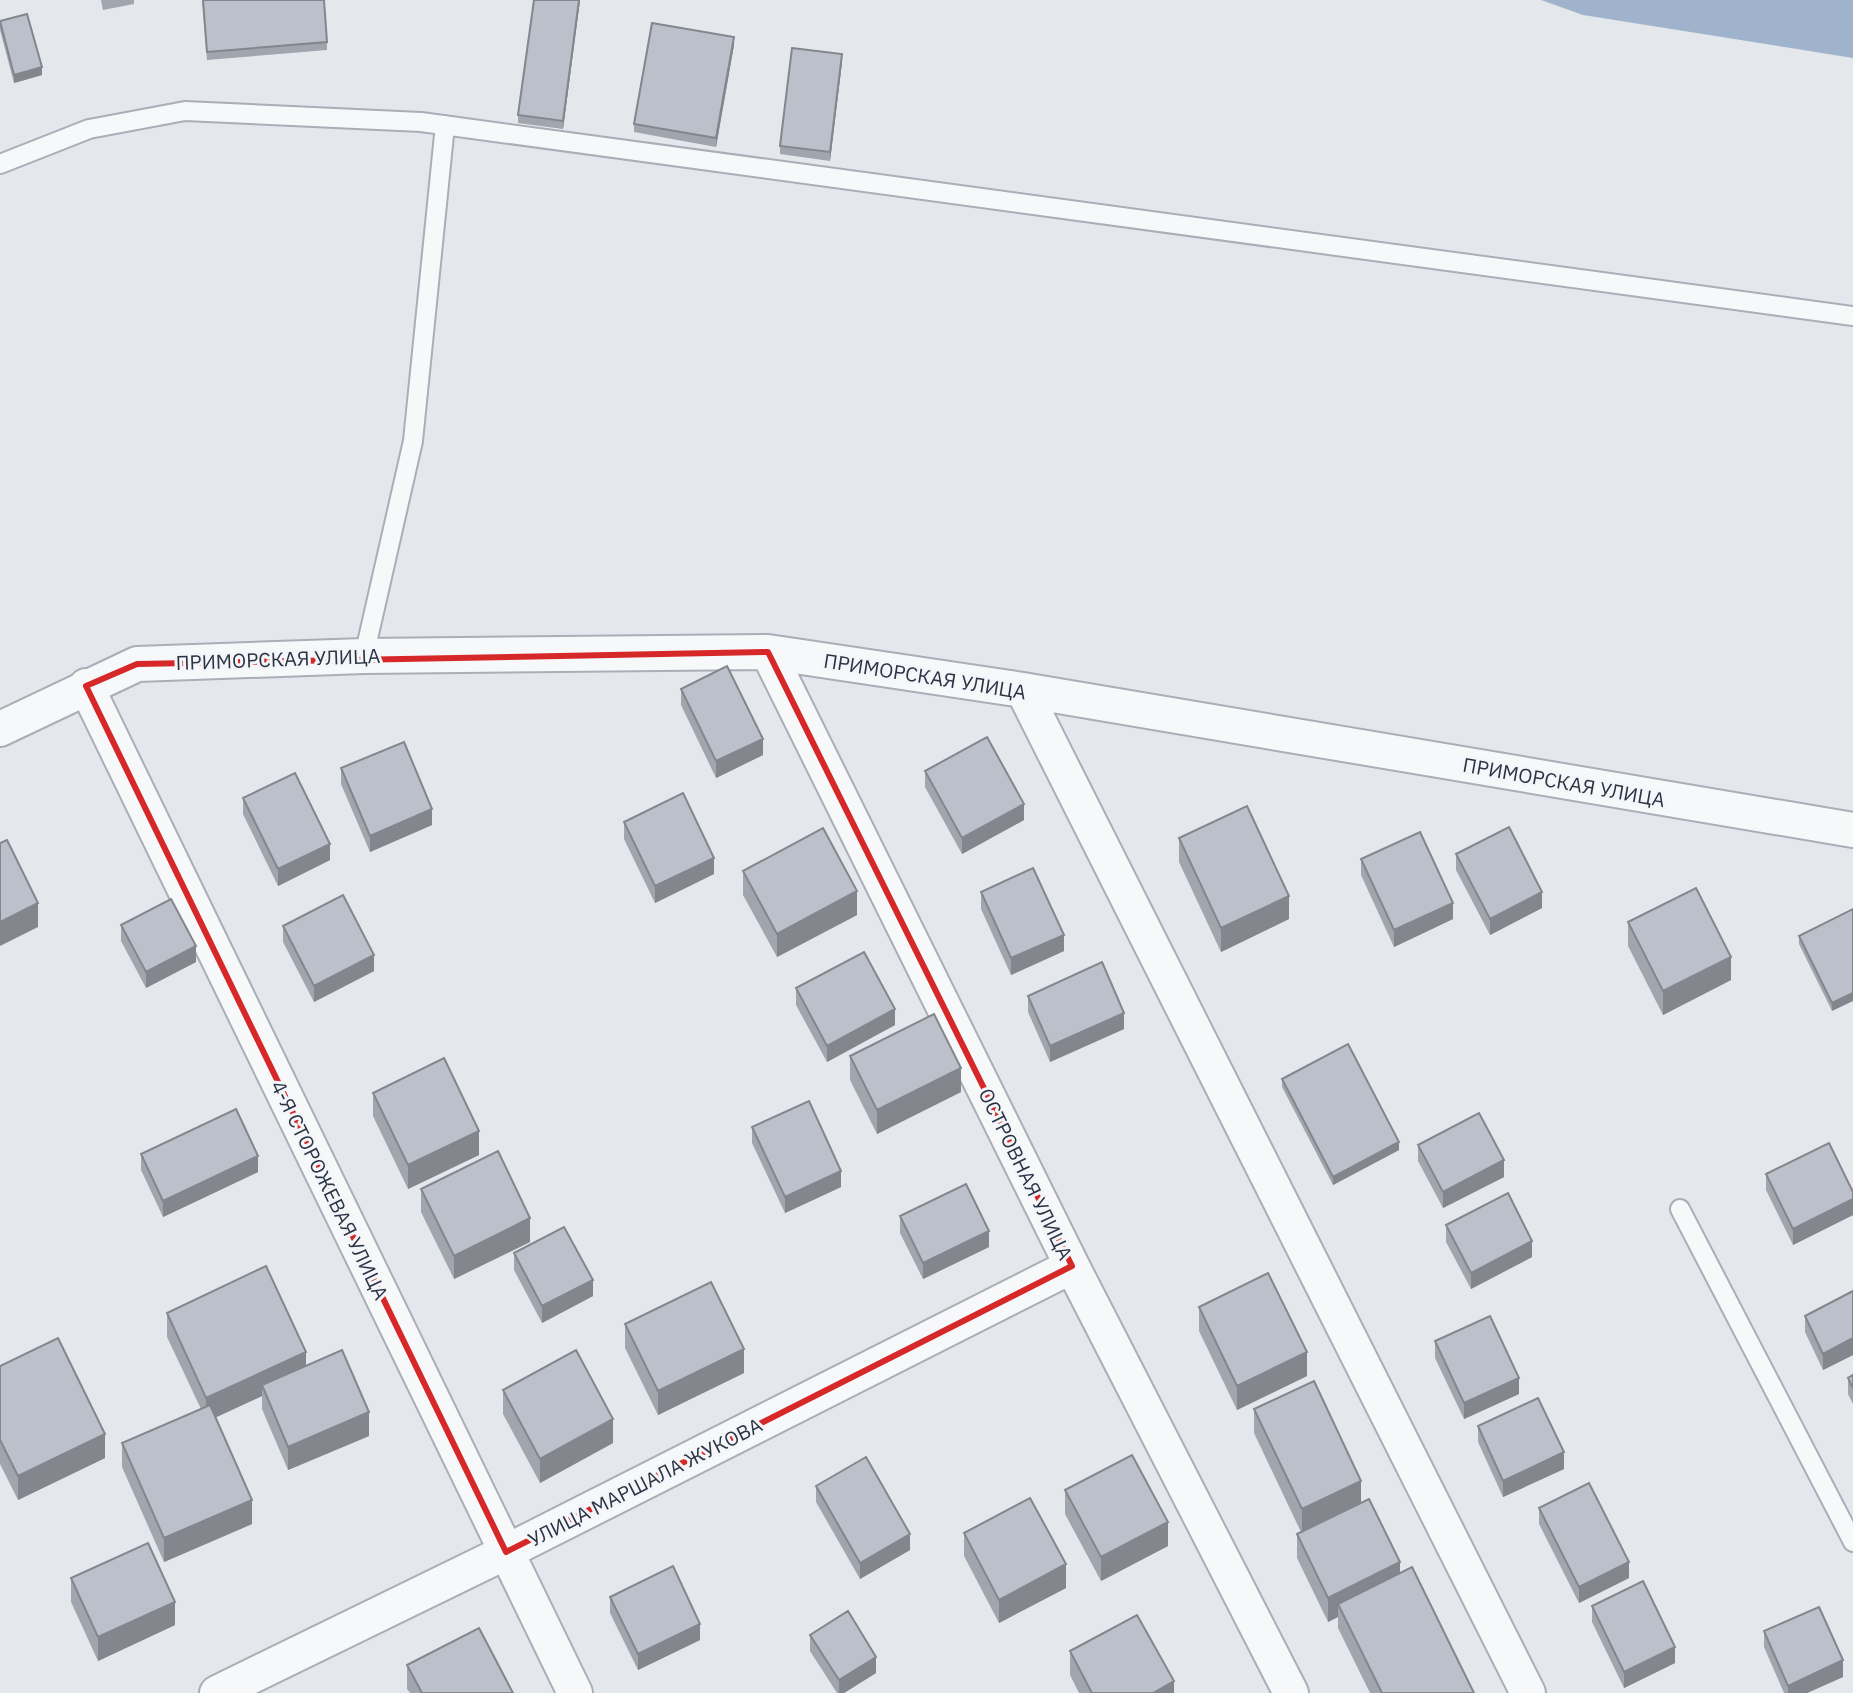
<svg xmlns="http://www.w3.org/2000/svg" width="1853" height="1693" font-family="'IBM Plex Sans',sans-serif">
  <rect width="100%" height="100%" fill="#e4e7ec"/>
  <!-- water -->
  <path fill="#9fb4cc" d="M1541,0H1853V58L1583,15Z"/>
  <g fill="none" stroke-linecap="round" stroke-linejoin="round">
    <!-- service casing -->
    <g stroke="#a9aeb7" stroke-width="22">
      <path id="service" d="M0,164L89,129L185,111L421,122L1853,316
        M364,656L413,441L445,125
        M1680,1209L1853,1542"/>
    </g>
    <!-- minor casing -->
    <g stroke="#a9aeb7" stroke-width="38">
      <path id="minor" d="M768,652L1072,1266L1291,1693
        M86,686L575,1693
        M1023,690L1528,1693
        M0,729L137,664L364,656L768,652L1023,690L1853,830
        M217,1693L506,1552L1072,1266"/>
    </g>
    <!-- service -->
    <use href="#service" stroke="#f7f8fa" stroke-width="18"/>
    <!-- minor -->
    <use href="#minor" stroke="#f7f8fa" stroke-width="34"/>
  </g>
  <!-- wall -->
  <path fill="#a1a5ae" d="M101,0H134V4L103,10Z
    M202,0L327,42V50L207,60Z
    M534,0H580L563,129L518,123V115Z
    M0,21L42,75L14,83L0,30Z
    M734,45L716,147L634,132V124Z
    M842,62L830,161L780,154V146Z
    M681,689L763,755L716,778L681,705Z
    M341,768L432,825L370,852L341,784Z
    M925,771L1024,820L962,854L925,787Z
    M243,798L330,860L278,886L243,814Z
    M624,822L714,874L655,903L624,839Z
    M1179,838L1289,919L1221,952L1179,862Z
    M1456,854L1542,908L1490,935L1456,870Z
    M1361,859L1453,919L1394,947L1361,875Z
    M743,871L857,915L777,957L743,895Z
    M981,892L1064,951L1011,975L981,909Z
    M1853,909L1832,1011L1799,944V936Z
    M1628,922L1731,980L1663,1015L1628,946Z
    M121,925L196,962L146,988L121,941Z
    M283,926L374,971L314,1002L283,942Z
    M796,988L895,1025L827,1062L796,1005Z
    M1028,996L1124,1029L1050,1062L1028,1012Z
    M850,1056L961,1092L877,1134L850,1080Z
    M1282,1079L1399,1150L1333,1185L1282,1087Z
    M373,1093L479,1155L408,1189L373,1116Z
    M752,1127L841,1187L785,1213L752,1143Z
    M1418,1145L1504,1177L1443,1208L1418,1161Z
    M141,1154L258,1172L163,1217L141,1170Z
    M1766,1174L1853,1192V1215L1793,1245L1766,1190Z
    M421,1189L530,1242L454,1279L421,1212Z
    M900,1216L989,1247L923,1279L900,1233Z
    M1446,1225L1532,1257L1471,1289L1446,1242Z
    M514,1253L593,1296L542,1323L514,1270Z
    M1853,1291V1355L1823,1370L1805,1332V1316Z
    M1199,1307L1307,1376L1237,1410L1199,1331Z
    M167,1313L306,1366L369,1436L288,1470L262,1409V1396L216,1417L252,1524L164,1562L122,1467V1443L201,1409L167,1337Z
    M625,1324L744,1373L658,1415L625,1348Z
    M1435,1341L1519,1394L1464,1419L1435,1358Z
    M0,1366L105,1458L18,1500L0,1464Z
    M1853,1375V1404L1848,1394V1378Z
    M503,1390L613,1443L540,1483L503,1414Z
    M1254,1409L1361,1503L1400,1573L1474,1693H1370L1338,1628V1617L1328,1622L1297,1558V1534L1301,1532L1254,1433Z
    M1478,1426L1564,1469L1503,1497L1478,1442Z
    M816,1486L910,1550L860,1579L816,1502Z
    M1065,1490L1168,1546L1101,1581L1065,1514Z
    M1539,1508L1629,1578L1579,1603L1539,1524Z
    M964,1533L1066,1588L999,1623L964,1556Z
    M71,1578L175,1625L98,1661L71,1602Z
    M610,1597L700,1640L638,1670L610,1613Z
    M1592,1606L1675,1663L1624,1688L1592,1622Z
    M1764,1631L1843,1677L1807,1693H1784L1764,1647Z
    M810,1635L876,1673L844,1693H837L810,1651Z
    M1070,1651L1174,1693H1079L1070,1675Z
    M407,1665L513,1693H410L407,1689Z"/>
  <!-- shaded-wall -->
  <path fill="#83868d" d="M579,0H580L563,129V121Z
    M734,37V45L716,147V138Z
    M842,54V62L830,161V152Z
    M42,67V75L14,83V75Z
    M763,739V755L716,778V761Z
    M1024,804V820L962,854V838Z
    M432,809V825L370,852V836Z
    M330,844V860L278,886V869Z
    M714,858V874L655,903V886Z
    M857,891V915L777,957V934Z
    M1542,892V908L1490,935V919Z
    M1289,896V919L1221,952V928Z
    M38,903V927L0,946V922Z
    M1453,903V919L1394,947V930Z
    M1064,935V951L1011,975V958Z
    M196,946V962L146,988V972Z
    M374,955V971L314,1002V986Z
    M1731,957V980L1663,1015V991Z
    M1853,993V1001L1832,1011V1003Z
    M895,1009V1025L827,1062V1046Z
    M1124,1013V1029L1050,1062V1046Z
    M961,1068V1092L877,1134V1110Z
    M479,1131V1155L408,1189V1165Z
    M1399,1142V1150L1333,1185V1177Z
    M258,1156V1172L163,1217V1201Z
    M1504,1160V1177L1443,1208V1192Z
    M841,1171V1187L785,1213V1197Z
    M1853,1199V1215L1793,1245V1229Z
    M530,1218V1242L454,1279V1256Z
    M989,1231V1247L923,1279V1263Z
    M1532,1241V1257L1471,1289V1273Z
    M593,1280V1296L542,1323V1306Z
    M1853,1338V1355L1823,1370V1354Z
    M744,1349V1373L658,1415V1391Z
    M306,1352V1376L262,1385V1396L206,1422V1398Z
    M1307,1352V1376L1237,1410V1386Z
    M1519,1378V1394L1464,1419V1403Z
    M369,1412V1436L288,1470V1447Z
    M613,1419V1443L540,1483V1459Z
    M105,1434V1458L18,1500V1476Z
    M1564,1452V1469L1503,1497V1481Z
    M1361,1481V1504L1302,1533V1509Z
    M252,1500V1524L164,1562V1538Z
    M1168,1522V1546L1101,1581V1557Z
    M910,1534V1550L860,1579V1563Z
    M1400,1562V1586L1338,1604V1617L1328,1622V1598Z
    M1629,1562V1578L1579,1603V1587Z
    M1066,1564V1588L999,1623V1600Z
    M175,1602V1625L98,1661V1637Z
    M700,1624V1640L638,1670V1654Z
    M1675,1647V1663L1624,1688V1672Z
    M876,1657V1673L844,1693H839V1680Z
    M1843,1660V1677L1807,1693H1788V1686Z
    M1174,1681V1693H1153Z"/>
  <!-- building -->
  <path fill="#bbc0ca" stroke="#83868d" stroke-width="2" d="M203,0H324L327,42L207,52Z
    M534,0H579L563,121L518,115Z
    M27,14L42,67L14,75L0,21Z
    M652,23L734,37L716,138L634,124Z
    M792,48L842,54L830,152L780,146Z
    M727,666L763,739L716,761L681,689Z
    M987,737L1024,804L962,838L925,771Z
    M404,742L432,809L370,836L341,768Z
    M295,773L330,844L278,869L243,798Z
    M683,793L714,858L655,886L624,822Z
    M1247,806L1289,896L1221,928L1179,838Z
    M1509,827L1542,892L1490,919L1456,854Z
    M823,828L857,891L777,934L743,871Z
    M1420,832L1453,903L1394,930L1361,859Z
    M7,840L38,903L0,922V843Z
    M1033,868L1064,935L1011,958L981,892Z
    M1696,888L1731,957L1663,991L1628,922Z
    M343,895L374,955L314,986L283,926Z
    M171,899L196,946L146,972L121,925Z
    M1853,909V993L1832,1003L1799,936Z
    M864,952L895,1009L827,1046L796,988Z
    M1102,962L1124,1013L1050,1046L1028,996Z
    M934,1014L961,1068L877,1110L850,1056Z
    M1348,1044L1399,1142L1333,1177L1282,1079Z
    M444,1058L479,1131L408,1165L373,1093Z
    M809,1101L841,1171L785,1197L752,1127Z
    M236,1109L258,1156L163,1201L141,1154Z
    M1479,1113L1504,1160L1443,1192L1418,1145Z
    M1829,1143L1853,1192V1199L1793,1229L1766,1174Z
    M498,1151L530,1218L454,1256L421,1189Z
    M966,1184L989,1231L923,1263L900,1216Z
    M1508,1193L1532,1241L1471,1273L1446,1225Z
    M564,1227L593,1280L542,1306L514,1253Z
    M266,1266L306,1352L206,1398L167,1313Z
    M1268,1273L1307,1352L1237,1386L1199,1307Z
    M711,1282L744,1349L658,1391L625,1324Z
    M1853,1291V1338L1823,1354L1805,1316Z
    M1490,1316L1519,1378L1464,1403L1435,1341Z
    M58,1338L105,1434L18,1476L0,1440V1366Z
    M342,1350L369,1412L288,1447L262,1385Z
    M576,1350L613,1419L540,1459L503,1390Z
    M1853,1375V1388L1848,1378Z
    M1314,1381L1361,1481L1302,1509L1254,1409Z
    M1538,1398L1564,1452L1503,1481L1478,1426Z
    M210,1405L252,1500L164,1538L122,1443Z
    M1132,1455L1168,1522L1101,1557L1065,1490Z
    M866,1457L910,1534L860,1563L816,1486Z
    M1589,1483L1629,1562L1579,1587L1539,1508Z
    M1030,1498L1066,1564L999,1600L964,1533Z
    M1369,1499L1400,1562L1328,1598L1297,1534Z
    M148,1543L175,1602L98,1637L71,1578Z
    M673,1566L700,1624L638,1654L610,1597Z
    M1412,1567L1474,1693H1382L1338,1604Z
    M1643,1581L1675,1647L1624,1672L1592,1606Z
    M1819,1607L1843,1660L1788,1686L1764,1631Z
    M848,1611L876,1657L839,1680L810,1635Z
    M1137,1615L1174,1681L1153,1693H1092L1070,1651Z
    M479,1628L513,1693H422L407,1665Z"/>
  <!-- marked area -->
  <path fill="none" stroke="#d62828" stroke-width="6" stroke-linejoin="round" d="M768,652L1072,1266L506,1552L86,686L137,664Z"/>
  <g text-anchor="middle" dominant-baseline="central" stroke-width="6" stroke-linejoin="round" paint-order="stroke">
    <!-- street labels -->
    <g font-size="20" fill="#2b3445" stroke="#f4f6f9">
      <text transform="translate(278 659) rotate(-2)">ПРИМОРСКАЯ УЛИЦА</text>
      <text transform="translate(925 676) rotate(9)">ПРИМОРСКАЯ УЛИЦА</text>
      <text transform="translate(1564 782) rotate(10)">ПРИМОРСКАЯ УЛИЦА</text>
      <text transform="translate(1026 1174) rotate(64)">ОСТРОВНАЯ УЛИЦА</text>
      <text transform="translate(330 1190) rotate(64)">4-Я СТОРОЖЕВАЯ УЛИЦА</text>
      <text transform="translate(645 1482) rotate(-27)">УЛИЦА МАРШАЛА ЖУКОВА</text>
    </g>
  </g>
</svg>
